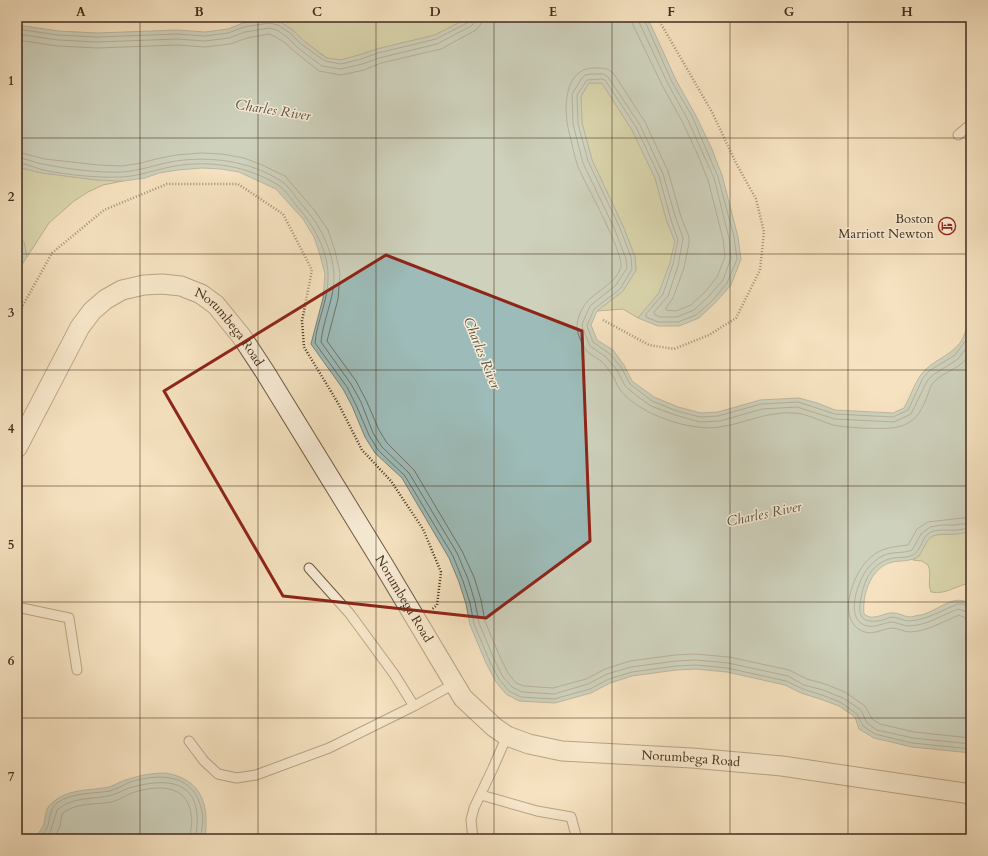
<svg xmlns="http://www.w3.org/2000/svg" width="988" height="856" font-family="Cardo,serif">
  <rect width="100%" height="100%" fill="#f5e2c0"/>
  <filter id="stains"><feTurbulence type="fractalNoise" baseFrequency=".005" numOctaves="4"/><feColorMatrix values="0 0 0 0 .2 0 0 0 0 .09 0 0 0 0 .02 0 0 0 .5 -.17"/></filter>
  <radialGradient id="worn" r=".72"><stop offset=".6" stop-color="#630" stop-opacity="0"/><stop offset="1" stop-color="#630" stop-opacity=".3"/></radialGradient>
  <!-- green -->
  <path fill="#b7c496" stroke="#7c7858" d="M269,17H470L435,35L377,49L359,55L341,60L327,58L304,41L293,30L280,22L269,19Z
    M589,83H602L632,130L655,178L667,222L675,241L670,263L659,293L638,318L623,309L597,311L623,291L636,270L635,257L623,226L592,160L582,123L581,96Z
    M17,167L42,173L97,180L123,181L103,185L88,192L74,201L49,223L27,257L24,242L17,236Z
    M971,531V583C956,585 947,595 931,592C927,583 932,574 928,565L922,561L913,560L919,556L928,539L934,535L955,534Z"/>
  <!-- water -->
  <path fill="#9dbcb9" stroke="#78837a" d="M470,17H646L649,21L676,80L695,114L711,147L722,175L738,237L741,259L731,285L716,302L699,318L679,326H658L638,318L659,293L670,263L675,241L667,222L655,178L632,130L602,83H589L581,96L582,123L592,160L623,226L635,257L636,270L623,291L597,311L591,325L597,340L613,350L624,365L632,381L654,397L678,407L701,413L718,412L760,400L799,398L817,403L835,410L893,413L904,408C911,396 915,380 925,370C937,358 955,354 963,338C966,331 967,322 971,315V531C966,532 961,534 956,534C947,535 937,532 930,538C923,544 923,556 913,559C906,562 897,560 889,563C870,570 862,596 864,614C874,622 883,612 894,613C899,613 903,616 909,617C912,617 917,615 921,615C936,612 958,590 971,606V753L912,747L874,738L859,729L855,717L839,706L820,699L801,693L785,685L727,672L696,669L676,670L632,676L610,683L591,693L555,703L519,701L506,694L496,682L486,663L470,625L466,604L459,582L449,558L402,478L375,453L365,437L352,406L343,389L311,344L323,298L325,274L320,255L314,237L303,219L276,189L239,172L221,169L202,168L178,170L159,173L145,178L123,181L97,180L42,173L17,167V25L59,31L97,33L177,30L205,32L228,29L243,23L269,19L280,22L293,30L304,41L326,58L341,60L359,55L377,49L435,35Z
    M17,236L24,242L27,257L17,272Z
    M166,773C203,780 209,805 205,839H30C52,827 40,813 51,804C67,788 89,791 109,787C116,785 122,780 129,779C141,775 153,773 166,773Z"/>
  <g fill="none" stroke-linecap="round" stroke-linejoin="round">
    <!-- shore -->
    <path stroke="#6f746a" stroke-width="1" d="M632,17L633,25L663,87L682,121L697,153L708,180L723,239L725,257L717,277L705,292L691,305L676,311L666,310V308L673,298L684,268L689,243V237L681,217L668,171L645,122L614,74C608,68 603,68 595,68C564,67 563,109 569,132C572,143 574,156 578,167C585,183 624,253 621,267C615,287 589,292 581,311C575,325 576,331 583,345C586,353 594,356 601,361C605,364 608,369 611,373C615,378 616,385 621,391C639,414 691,432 720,427C747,423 766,411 795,413C807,414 818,420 830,424C840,428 888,430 898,427C916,422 920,413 927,397C929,392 930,386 934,382C941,374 952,371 961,364C965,361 968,356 971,352
      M638,17L639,22L668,84L687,118L714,178L729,238L731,258L723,280L709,296L694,310L677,317H660L655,315L654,312L668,296L678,266L683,238L676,219L663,174L640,125L608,77L603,74H590L585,75L582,78L572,94L573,124L583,163L615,230L626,259L627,268L616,285L590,306L583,322L582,326L590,346L606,357L617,370L625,386L637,396L651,406L675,415L700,422L720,421L762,409L797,407L835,419L894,422L911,414L927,381L933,375L958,359L971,342
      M643,17L672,82L692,116L718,177L734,237L737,259L727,283L713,300L696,315L678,322H658L646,317V314L663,294L673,264L678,240L671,220L659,176L636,127L605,80L602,79L587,80L577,95L578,124L588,161L620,228L631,257L632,269L620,289L594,309L587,326L593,342L610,354L621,367L630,384L652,401L677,411L700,417L718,416L761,404L798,402L835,414L893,417L908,410L923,378L929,371L955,355L966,340L971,323
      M17,29L58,35L97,37L177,34L205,36L228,33L244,27L269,23L278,25L290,33L301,44L325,61L341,64L361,59L378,53L436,39L469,22L471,17
      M17,34L58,40L97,42L177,39L205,41L229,38L245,32L269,28L277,30L287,37L298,48L322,66L341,69L362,64L379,58L437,44L471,26L475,22L476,17
      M17,40L58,46L97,48L177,45L205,47L230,44L247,38L269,34L274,36L284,42L295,52L319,71L341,75L364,70L381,63L441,49L476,30L481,24L482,17
      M17,152L45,159L98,165L122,166L141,163L156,159L176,155L201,153L222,154L244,158L262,165L285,176L315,211L328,230L335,251L340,273L338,299L327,341L356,381L366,400L379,430L387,443L414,470L462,551L474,577L481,600L485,621L500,657L508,673L516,683L524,686L553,688L586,679L605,669L630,661L675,655L695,654L729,657L789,670L807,679L825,684L845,692L865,706L872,719L880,724L914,732L971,738
      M17,158C26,158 35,163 43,164C66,169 99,173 122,172C140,171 157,164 176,161C211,156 250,161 281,181C289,186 296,198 303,206C319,224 332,248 334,274C335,298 323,319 321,342L351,384L361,402L373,433L382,447L409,473L457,553L468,579L475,602L479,623L494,659L503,677L512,687L522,692L554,694L588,684L607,674L631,667L676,661L696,660L728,663L788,676L804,685L823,690L843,698L861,710L867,723L877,730L913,738L971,744
      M17,163C26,163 35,168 43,170C68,175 96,178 122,177C140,176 157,169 175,166C210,160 248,166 278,185C285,189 294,203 300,210C314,226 328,252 328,275C329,299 317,320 315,343L347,387L356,405L369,435L378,450L405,476L453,556L463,581L470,603L474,624L490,662L499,679L509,691L521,697L554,699L590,689L609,679L632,672L676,666L696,665L727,668L786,681L803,689L822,695L840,702L857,714L863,726L875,734L912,743L971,749
      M971,517L928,522L917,529L908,545C894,547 882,547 871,557C854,570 835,619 862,631C873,636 881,629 892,628C898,628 904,632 910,632C928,631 942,622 959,615L965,618L971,619
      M971,523L954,525H942L930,527L921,534L912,550C903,554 891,551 882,556C877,559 872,563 868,568C858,580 845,617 864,625C874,629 882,623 891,622C897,622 903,626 909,626C928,625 942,615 958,609L971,613
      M971,528C966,528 961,530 956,530C946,531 932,527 925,537C921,543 920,551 913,555C903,560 893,554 879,564C868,572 863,585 861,598C858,612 859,623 877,621C882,621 887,618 892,617C897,617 903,621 909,621C927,620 942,610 958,604H963L971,608
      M37,839C40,836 44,834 46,830C51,821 48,810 57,803C73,792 92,794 110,791C117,789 123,785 130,782C160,773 195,773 202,812C204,821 201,830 201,839
      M45,839L50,833L57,810C74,796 92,800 112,795C119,793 125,789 132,787C159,780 194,777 197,814C198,823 196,831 196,839
      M54,839L60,826L62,814C77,801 97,806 115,801C121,799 126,795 132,793C155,785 187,783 191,814C193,823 190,831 190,839"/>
    <!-- lane casing -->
    <g stroke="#6e5a44" stroke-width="11">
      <path id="lane" d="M958,135L971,124
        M309,568L350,614L394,674L414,706
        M17,607L69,618L77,670
        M189,741L204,761L218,774L237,778L256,775L329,748L414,706L454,684
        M481,795L537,811L571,817L577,839
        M473,839L471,820L474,808L493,768L507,736"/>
    </g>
    <!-- street casing -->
    <g stroke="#6e5a44" stroke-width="21">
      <g id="street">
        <path id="s1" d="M17,448L80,327L92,311L106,299L122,290L144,285L162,284L181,286L201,294L216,305L242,337L265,372L383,564L463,698L494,727L507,736L529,744L562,751L692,758L782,766L971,794"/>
      </g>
    </g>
    <!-- path -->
    <path stroke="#412d1b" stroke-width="2.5" stroke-dasharray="1 2" stroke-linecap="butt" d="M261,20V17
      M17,316L52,253L104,210L167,184H238L283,214L312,270L302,321L304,347L338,403L362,450L391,481L423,529L441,572L437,605L431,610
      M603,320L649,345L674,349L709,335L736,318L760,270L764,232L756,199L736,163L712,112L657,17"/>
    <!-- lane -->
    <use href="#lane" stroke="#f8ecd6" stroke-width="9"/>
    <!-- street -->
    <use href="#street" stroke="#f8ecd6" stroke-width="19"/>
  </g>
  <!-- marked area -->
  <path d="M0 0H988V856H0ZM386,255L582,331L590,541L486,618L283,596L164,391Z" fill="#f5e2c0" fill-opacity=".55" fill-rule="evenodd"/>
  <path fill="none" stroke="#8f2418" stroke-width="3" stroke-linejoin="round" d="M386,255L582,331L590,541L486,618L283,596L164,391Z"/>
  <!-- grid -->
  <path fill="none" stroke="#412d1b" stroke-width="1" stroke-opacity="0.55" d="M140,17V839M258,17V839M376,17V839M494,17V839M612,17V839M730,17V839M848,17V839M17,138H971M17,254H971M17,370H971M17,486H971M17,602H971M17,718H971"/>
  <!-- icons -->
  <defs>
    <g id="hotel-ring" transform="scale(0.9)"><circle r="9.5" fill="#f8ecd6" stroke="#8f2418" stroke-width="1.5"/><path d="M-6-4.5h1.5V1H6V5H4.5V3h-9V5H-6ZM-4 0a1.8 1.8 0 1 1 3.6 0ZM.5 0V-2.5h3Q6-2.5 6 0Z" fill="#8f2418"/></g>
  </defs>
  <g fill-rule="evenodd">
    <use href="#hotel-ring" x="947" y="226"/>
  </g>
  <g text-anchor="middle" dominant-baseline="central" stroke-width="3" stroke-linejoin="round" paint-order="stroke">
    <!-- poi labels -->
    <g font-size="13" fill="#412d1b" stroke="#f8ecd6" text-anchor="end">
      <text x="934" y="219">Boston<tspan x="934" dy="15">Marriott Newton</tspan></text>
    </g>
    <!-- street labels -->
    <g font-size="13" fill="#412d1b" stroke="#f8ecd6">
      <text stroke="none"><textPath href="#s1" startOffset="318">Norumbega Road</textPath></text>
      <text stroke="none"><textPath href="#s1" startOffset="642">Norumbega Road</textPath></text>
      <text stroke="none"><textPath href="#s1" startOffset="1002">Norumbega Road</textPath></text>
    </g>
    <!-- water labels -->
    <g font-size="14" font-style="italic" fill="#585142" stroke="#f8ecd6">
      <text transform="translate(273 110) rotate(9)">Charles River</text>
      <text transform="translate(482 353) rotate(68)">Charles River</text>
      <text transform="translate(764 514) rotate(-12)">Charles River</text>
    </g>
  </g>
  <!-- margin -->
  <rect width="988" height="856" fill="none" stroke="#f5e2c0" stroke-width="44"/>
  <rect x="22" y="22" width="944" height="812" fill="none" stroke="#412d1b" stroke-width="1.5"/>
  <g font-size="13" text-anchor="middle" font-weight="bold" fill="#412d1b">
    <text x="81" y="16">A</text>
    <text x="199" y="16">B</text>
    <text x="317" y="16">C</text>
    <text x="435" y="16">D</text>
    <text x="553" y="16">E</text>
    <text x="671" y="16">F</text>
    <text x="789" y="16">G</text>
    <text x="907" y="16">H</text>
    <text x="11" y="85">1</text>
    <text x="11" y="201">2</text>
    <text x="11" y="317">3</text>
    <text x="11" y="433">4</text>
    <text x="11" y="549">5</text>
    <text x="11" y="665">6</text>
    <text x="11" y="781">7</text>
  </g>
  <rect width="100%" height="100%" filter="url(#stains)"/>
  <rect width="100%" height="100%" fill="url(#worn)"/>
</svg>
